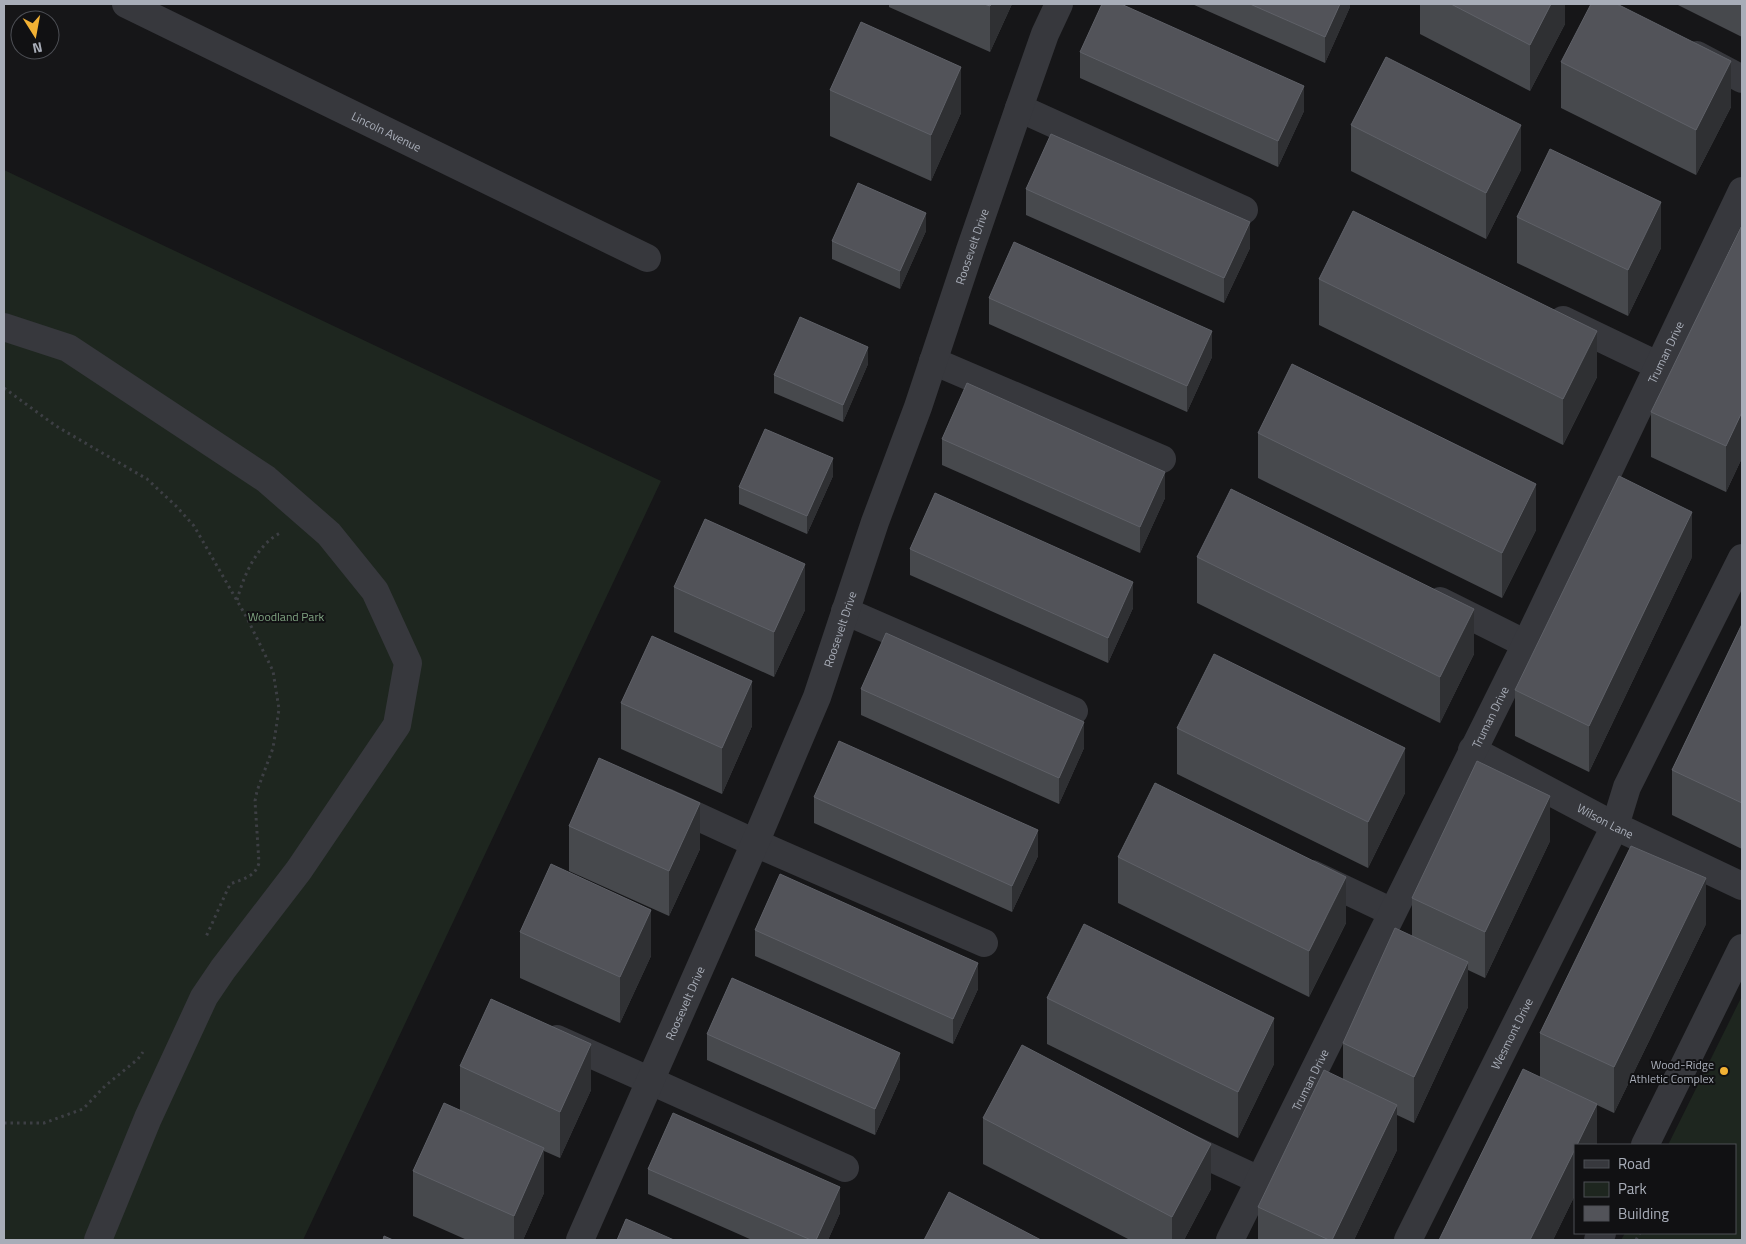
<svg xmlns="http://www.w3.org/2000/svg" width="1746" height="1244" font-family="'Titillium Web',sans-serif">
  <rect width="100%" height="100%" fill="#161618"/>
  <!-- park -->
  <path fill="#1e261f" d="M4,170L661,481L705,502L661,481L303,1240H4Z
    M1742,996V1240H1621L1625,1233H1735V1145H1668Z"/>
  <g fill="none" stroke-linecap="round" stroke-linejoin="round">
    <!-- path -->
    <path stroke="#3d3f44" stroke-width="3" stroke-dasharray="2.5 4" stroke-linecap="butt" d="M4,388L56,426L147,479L176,506L194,526L247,618L273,671L279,709L273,748L257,791L255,801L259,863C255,877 243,879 230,884L205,939
      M237,600C244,575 257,544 282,532
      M4,1123H44L83,1109L105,1086L138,1059L143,1052
      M1636,1240L1640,1233"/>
    <!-- minor -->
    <g stroke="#37383d" stroke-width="28">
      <path id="s1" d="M126,4L647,258"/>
      <path d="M1697,55L1742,79"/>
      <path d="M1019,108L1244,210"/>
      <path d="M1563,320L1659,366"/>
      <path d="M4,327L68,348L266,479L329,534L375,591L408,663L397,725L299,870L223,969L204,997L148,1118L98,1240"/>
      <path d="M933,361L1162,459"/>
      <path d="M1440,601L1526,644"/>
      <path d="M845,611L1074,711"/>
      <path id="s2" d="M1472,750L1615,826L1742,886"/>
      <path d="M666,802L755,843L984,943"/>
      <path d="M1312,874L1392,912"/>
      <path d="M557,1039L845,1168"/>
      <path d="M1177,1142L1259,1180"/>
      <path d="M1645,1145L1742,948"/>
      <path id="s3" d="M580,1240L755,843L817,697L875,522L918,407L970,250L1019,108L1045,34L1059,4"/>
      <path id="s4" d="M1230,1240L1526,644L1742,191"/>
      <path id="s5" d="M1408,1240L1615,826L1627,787L1742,558"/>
      <path d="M1598,1240L1602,1233"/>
    </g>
  </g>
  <!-- wall -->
  <path fill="#47494d" d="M889,4H1012L990,52L889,7Z
    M1192,4H1350V7L1325,63Z
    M1420,4H1565V24L1530,91L1420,34Z
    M1676,4H1742V37Z
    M1080,52L1304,111L1278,167L1080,78Z
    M1561,62L1731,107L1696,175L1561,108Z
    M830,90L961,113L931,181L830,136Z
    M1351,125L1521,170L1486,239L1351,171Z
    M1026,189L1250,248L1224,303L1026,215Z
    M1517,217L1661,248L1628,316L1517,263Z
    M1742,225V458L1726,492L1651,457V412Z
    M926,231L900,289L832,259V241Z
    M1319,279L1597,377L1563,445L1319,325Z
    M989,298L1212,357L1187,412L989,324Z
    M868,364L843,422L774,393V375Z
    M1258,433L1536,530L1502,598L1258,478Z
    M942,439L1165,498L1140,553L942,465Z
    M833,476L807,534L739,504V487Z
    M910,549L1133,608L1108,663L910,575Z
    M1197,557L1474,654L1440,723L1197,603Z
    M1692,557L1589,772L1515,736V690Z
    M674,587L805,610L774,677L674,632Z
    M1742,624V849L1672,815V770Z
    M861,689L1084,748L1059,804L861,715Z
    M621,703L752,726L722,794L621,749Z
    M1177,728L1405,793L1368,868L1177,774Z
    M814,797L1038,856L1012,912L814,823Z
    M569,826L700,849L669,916L569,871Z
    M1550,841L1485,978L1468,970V1007L1414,1123L1397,1115V1150L1354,1240H1258V1207L1343,1079V1043L1412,936V898Z
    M1118,857L1346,923L1309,997L1118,903Z
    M1706,924L1614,1113L1597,1105V1145L1575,1195L1553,1240H1439L1540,1077V1033Z
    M755,930L978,989L953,1044L755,956Z
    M520,932L651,956L620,1023L520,978Z
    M1047,998L1274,1064L1238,1138L1047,1044Z
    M707,1034L900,1079L875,1135L707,1060Z
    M460,1066L591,1090L560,1158L544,1151V1193L523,1240H467L413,1216V1171L460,1110Z
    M983,1118L1211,1189L1184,1240H1130L983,1164Z
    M648,1169L840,1213L828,1240H752L648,1194Z"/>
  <!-- shaded-wall -->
  <path fill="#2f3033" d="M991,4H1012L990,52V6Z
    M1340,4H1350V7L1325,63V37Z
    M1551,4H1565V24L1530,91V45Z
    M1731,61V107L1696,175V130Z
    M961,67V113L931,181V135Z
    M1304,86V111L1278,167V141Z
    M1521,125V170L1486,239V193Z
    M1661,202V248L1628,316V270Z
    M926,213V231L900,289V271Z
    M1250,222V248L1224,303V278Z
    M1212,331V357L1187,412V386Z
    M1597,331V377L1563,445V399Z
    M868,347V364L843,422V405Z
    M1742,412V458L1726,492V446Z
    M833,458V476L807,534V516Z
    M1165,472V498L1140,553V527Z
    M1536,484V530L1502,598V553Z
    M1692,512V557L1589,772V726Z
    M805,564V610L774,677V632Z
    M1133,582V608L1108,663V638Z
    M1474,609V654L1440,723V677Z
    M752,681V726L722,794V748Z
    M1084,722V748L1059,804V778Z
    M1405,748V793L1368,868V822Z
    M1550,796V841L1485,978V932Z
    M700,803V849L669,916V871Z
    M1038,830V856L1012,912V886Z
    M1346,877V923L1309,997V951Z
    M1706,878V924L1614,1113V1067Z
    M651,910V956L620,1023V977Z
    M1468,962V1007L1414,1123V1077Z
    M978,963V989L953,1044V1019Z
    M1274,1018V1064L1238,1138V1092Z
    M591,1044V1090L560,1158V1112Z
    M900,1053V1079L875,1135V1109Z
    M1597,1104V1145H1577Z
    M1397,1105V1150L1354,1240H1332Z
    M1211,1144V1189L1184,1240H1172V1217Z
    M544,1148V1193L523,1240H514V1216Z
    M1575,1149V1195L1553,1240H1530Z
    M840,1187V1213L828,1240H816Z"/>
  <!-- building -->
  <path fill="#525359" stroke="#5f6168" d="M984,4H991L990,6Z
    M1102,4H1121L1304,86L1278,141L1080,52Z
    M1250,4H1340L1325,37Z
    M1451,4H1551L1530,45Z
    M1591,4H1617L1731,61L1696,130L1561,62Z
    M861,22L961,67L931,135L830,90Z
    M1386,57L1521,125L1486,193L1351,125Z
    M1051,134L1250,222L1224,278L1026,189Z
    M1550,149L1661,202L1628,270L1517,217Z
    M858,183L926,213L900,271L832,241Z
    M1353,211L1597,331L1563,399L1319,279Z
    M1742,225V412L1726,446L1651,412Z
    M1014,242L1212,331L1187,386L989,298Z
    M800,317L868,347L843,405L774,375Z
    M1292,364L1536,484L1502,553L1258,433Z
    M967,383L1165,472L1140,527L942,439Z
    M765,429L833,458L807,516L739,487Z
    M1619,476L1692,512L1589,726L1515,690Z
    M1231,489L1474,609L1440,677L1197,557Z
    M935,493L1133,582L1108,638L910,549Z
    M705,519L805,564L774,632L674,587Z
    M1742,624V803L1672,770Z
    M886,633L1084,722L1059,778L861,689Z
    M652,636L752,681L722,748L621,703Z
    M1214,654L1405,748L1368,822L1177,728Z
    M839,741L1038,830L1012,886L814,797Z
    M599,758L700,803L669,871L569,826Z
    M1477,761L1550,796L1485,932L1412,898Z
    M1155,783L1346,877L1309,951L1118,857Z
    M1631,846L1706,878L1614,1067L1540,1033Z
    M551,864L651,910L620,977L520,932Z
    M780,874L978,963L953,1019L755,930Z
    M1084,924L1274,1018L1238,1092L1047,998Z
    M1395,928L1468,962L1414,1077L1343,1043Z
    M732,978L900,1053L875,1109L707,1034Z
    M491,999L591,1044L560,1112L460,1066Z
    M1022,1045L1211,1144L1172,1217L983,1118Z
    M1523,1069L1597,1104L1577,1145H1575V1149L1530,1240H1439Z
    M1324,1070L1397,1105L1332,1240H1329L1258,1207Z
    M444,1103L544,1148L514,1216L413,1171Z
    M673,1113L840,1187L816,1240H811L648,1169Z
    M949,1192L1041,1240H924Z
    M626,1219L674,1240H617Z
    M384,1236L393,1240H383Z"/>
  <!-- markers -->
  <circle fill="#f2b134" stroke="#111113" stroke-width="2" cx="1724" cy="1071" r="5"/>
  <g text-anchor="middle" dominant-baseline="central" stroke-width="4" stroke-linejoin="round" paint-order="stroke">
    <!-- street labels -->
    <g font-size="12" fill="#a8adb8" stroke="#111113">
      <text stroke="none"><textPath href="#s1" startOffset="290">Lincoln Avenue</textPath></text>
      <text stroke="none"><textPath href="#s3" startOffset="1069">Roosevelt Drive</textPath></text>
      <text stroke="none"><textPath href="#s4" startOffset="989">Truman Drive</textPath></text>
      <text stroke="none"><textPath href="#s3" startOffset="664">Roosevelt Drive</textPath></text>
      <text stroke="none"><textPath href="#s4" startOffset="584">Truman Drive</textPath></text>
      <text stroke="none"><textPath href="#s2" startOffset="151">Wilson Lane</textPath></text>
      <text stroke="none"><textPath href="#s3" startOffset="259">Roosevelt Drive</textPath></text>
      <text stroke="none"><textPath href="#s5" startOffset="231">Wesmont Drive</textPath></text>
      <text stroke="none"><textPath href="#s4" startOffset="179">Truman Drive</textPath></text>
    </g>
    <!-- park labels -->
    <g font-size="12" fill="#7fa381" stroke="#111113">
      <text x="286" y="616">Woodland Park</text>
    </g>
    <!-- poi labels -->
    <g font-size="12" fill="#a8adb8" stroke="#111113" text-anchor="end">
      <text x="1714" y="1064">Wood-Ridge<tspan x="1714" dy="14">Athletic Complex</tspan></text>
    </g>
  </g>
  <!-- border -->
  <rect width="1746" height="1244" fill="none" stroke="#a8adb8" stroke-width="10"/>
  <!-- legend -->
  <rect x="1574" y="1144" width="162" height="90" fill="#111113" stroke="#4d4f55"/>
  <rect x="1584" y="1160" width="25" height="8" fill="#37383d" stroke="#4d4f55"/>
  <text x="1618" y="1169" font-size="15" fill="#a8adb8">Road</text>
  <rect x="1584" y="1182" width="25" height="15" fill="#1e261f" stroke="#4d4f55"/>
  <text x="1618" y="1194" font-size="15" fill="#a8adb8">Park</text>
  <rect x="1584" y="1206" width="25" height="15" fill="#525359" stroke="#4d4f55"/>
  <text x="1618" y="1219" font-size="15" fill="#a8adb8">Building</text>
  <!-- north arrow -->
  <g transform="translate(35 35) rotate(169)"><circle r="24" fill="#111113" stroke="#4d4f55"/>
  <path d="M0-4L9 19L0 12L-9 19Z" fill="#f2b134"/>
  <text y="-8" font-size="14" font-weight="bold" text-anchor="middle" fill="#a8adb8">N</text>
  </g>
</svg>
